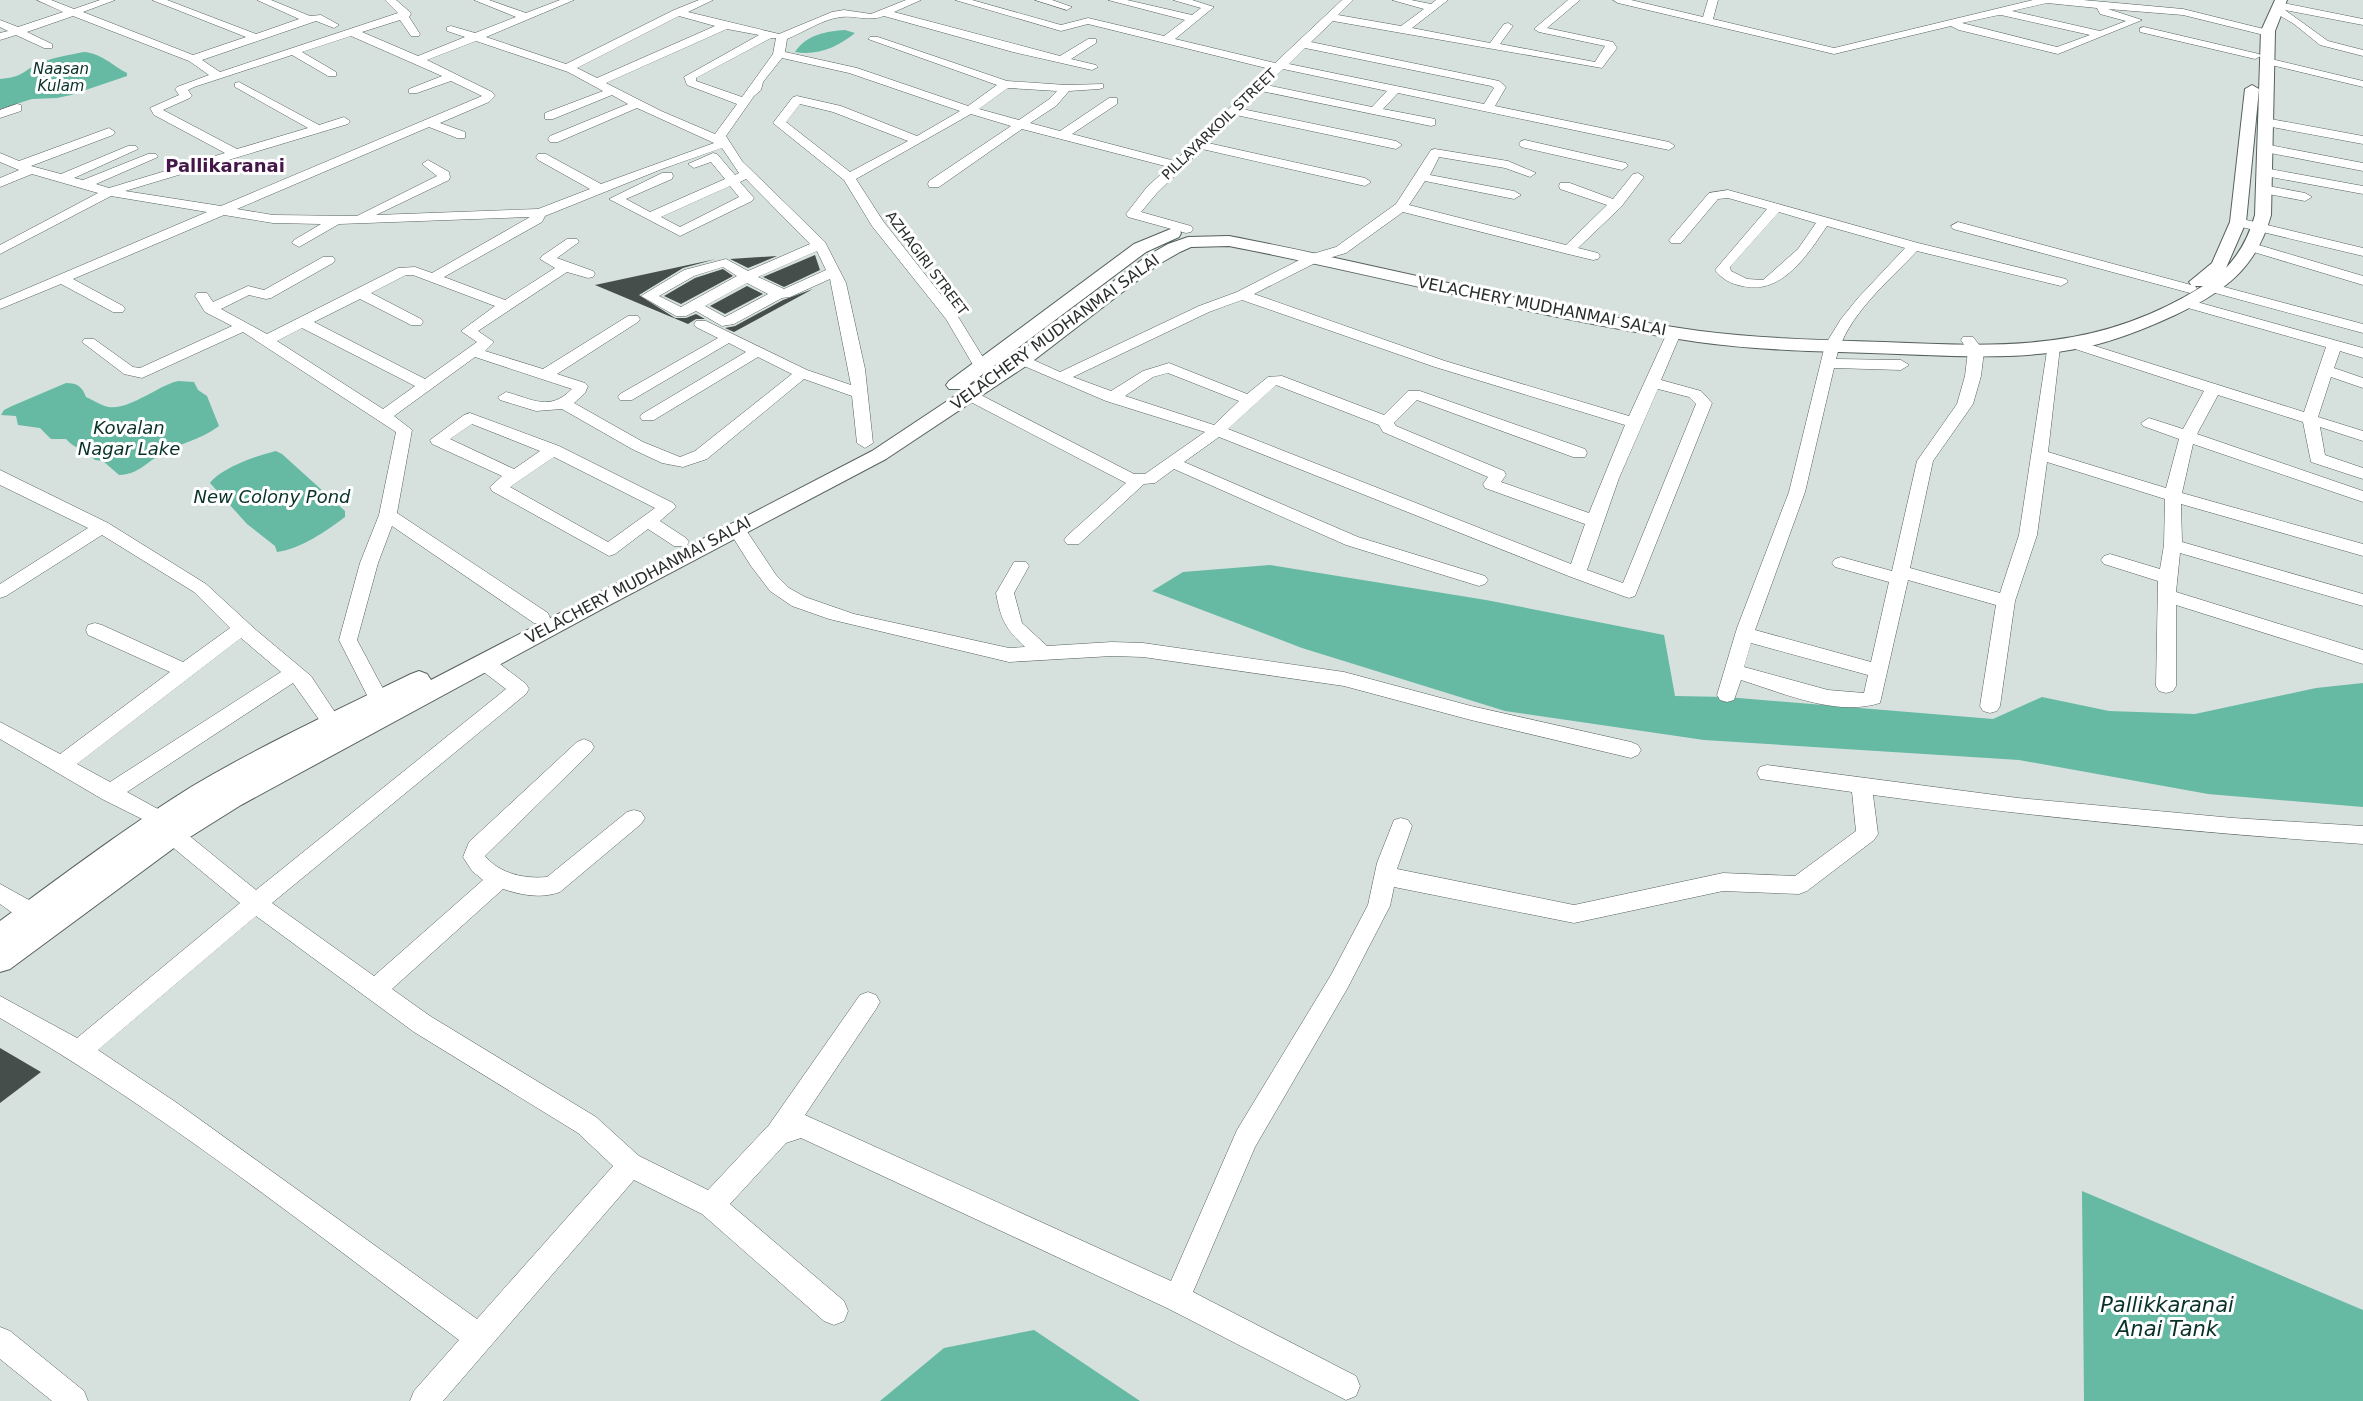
<svg xmlns="http://www.w3.org/2000/svg" width="2363" height="1401" font-family="'DejaVu Sans',sans-serif">
  <rect width="100%" height="100%" fill="#d6e1de"/>
  <!-- water -->
  <path fill="#66b9a3" d="M845,30L855,33C838,47 817,56 795,52C806,35 827,31 845,30Z
    M84,52C101,53 113,66 127,73V76L71,95L57,98L32,99L0,109V79C24,77 22,71 40,63C54,57 69,55 84,52Z
    M178,381L194,382L198,390L207,396L219,426C201,440 179,443 160,455C144,464 139,474 119,475L103,461L95,460C86,450 76,450 66,439H51L40,428L18,425L16,416L1,415L4,410L12,406L66,383C78,383 82,387 86,397C93,400 102,406 109,407C130,410 157,386 178,381Z
    M276,451L282,454L345,511V517C326,531 301,549 277,552L275,546L247,524L210,483C221,468 258,455 276,451Z
    M1270,565L1486,600L1664,635L1675,696L1727,697L1993,719L2042,697L2109,711L2195,714L2316,688L2363,683V807L2208,794L2019,760L1704,740L1505,711L1302,648L1152,591L1183,572Z
    M2082,1191L2363,1310V1401H2084Z
    M1034,1330L1140,1401H880L944,1348Z"/>
  <!-- building -->
  <path fill="#454e4b" d="M815,255L820,270L784,287L763,277Z
    M777,256L748,268L730,259Z
    M716,259L683,268L639,295L675,318H686L696,314L705,319H696L688,324L595,285Z
    M723,269L733,276L681,304L664,296L695,278Z
    M747,286L763,294L725,314L710,306Z
    M813,289L734,332L725,328L735,326L783,300Z
    M0,1048L41,1072L0,1103Z"/>
  <g fill="none" stroke-linecap="round" stroke-linejoin="round">
    <!-- minor casing -->
    <g stroke="#56605d" stroke-width="1">
      <path id="minor" d="M37,0H51L74,9L100,0H115L83,12L193,55L246,37L152,0H167L256,34L299,19L257,0H271L310,16L321,15L339,25L334,28L316,21L202,60L220,72L398,13L385,0H396L410,12L411,14L409,17L420,34L419,36H411L400,20L362,32L418,56L465,37L447,31V27L451,26L475,33L516,17L474,0H489L526,13L560,0H574L486,37L566,64L674,10L699,0H713L688,12L779,34L832,12L844,10L871,14L906,0H921L894,12L1060,56L1088,39H1096V43L1071,59L1096,65L1098,67L1092,70L1013,52L884,16C868,22 856,15 841,17C823,19 804,32 787,39L785,52L857,68L968,106L997,85L868,39L870,37H878L1007,81L1066,85L1103,84V88L1099,89L1069,91L1056,106L1030,123L1060,131L1109,98H1117V104L1072,134L1175,161L1270,69L1088,24L1061,31L955,0H972L1061,25L1088,18L1164,36L1185,20L1108,0H1127L1192,15L1201,8L1173,0H1192L1214,7L1175,39L1275,63L1342,0H1353L1338,15L1401,26L1424,9L1392,0H1411L1431,4L1436,0H1448L1412,28L1490,43L1504,24L1508,23L1513,26L1500,44L1595,62L1605,46L1539,32L1534,29L1568,0H1580L1547,28L1613,42L1617,48L1602,68L1333,21L1311,42L1499,81L1506,87L1495,106L1669,142L1675,146L1669,150L1398,93L1383,109L1435,119V125L1431,126L1261,91L1242,109L1396,141L1402,145L1396,149L1236,115L1208,143L1365,178L1371,182L1365,186L1202,149L1157,193L1141,212L1191,226L1193,229L1191,232L1186,233L1128,217L1126,214L1147,187L1169,167L1022,129L939,187H929L928,184L929,181L1011,126L971,114L856,179L883,221L957,315L989,367L981,372L976,370L946,319L872,226L844,180L773,123L793,97L797,96L841,106L917,136L960,111L849,73L782,58L763,82L761,90L754,96L726,136L742,161L825,242L846,283L865,369L873,443L865,448L857,443L852,396L804,379L707,459L683,467L662,463L632,449L562,409L536,411L500,400L498,397L506,392C533,399 549,412 572,389L475,357L394,416L412,430L397,513L548,613L550,618L548,623L541,624L534,623L392,526L378,563L357,640L389,700L386,705L379,707L372,705L339,640L360,563L379,515L396,432L243,332L142,378L124,374L82,342L84,339H94L133,367L140,368L232,326L205,312L195,296L197,293H207L213,302L248,286L264,290L323,257H333L335,260L333,263L271,298L266,299L249,295L221,309L267,334L398,268L415,267L432,273L530,217L339,224L299,247L292,243L294,240L321,224L273,223L224,215L73,279L123,306L125,309L123,312H113L61,284L0,309V300L207,212L111,196L0,254V245L98,193L32,174L0,187V178L19,170L0,162V153L19,161L109,128L115,132L113,135L31,166L61,174L128,146H136L138,149L74,178L83,180L148,154H156L158,157L96,184L109,188L225,153L154,115L150,108L179,95L175,89L177,87L209,75L189,61L73,16L27,32L52,44V48H44L16,35L0,40V33L8,31L0,27V20L18,27L63,12ZM679,16L715,26L597,78L577,68ZM727,29L759,35L684,77L687,85L737,104L715,134L661,111L606,83ZM351,36L442,76L409,89V93H417L451,81L482,96L221,206L125,191L348,124L350,121L344,117L319,125L239,82L235,83V87L308,128L237,149L163,110L190,98L192,96L188,90L194,87L292,55L328,76H336V72L302,52ZM771,38H776L773,54L742,97L696,81V78ZM476,41L568,72L603,91L545,113V119H553L612,95L628,104L550,136L548,139L550,142H558L637,108L714,143L601,184L546,154H538L536,157L538,160L590,189L538,209L376,215L449,180L450,177L449,172L428,160L422,164L437,176L357,216L273,215L237,209L429,127L457,138H465V132L440,123L489,102L495,96L492,92L427,60ZM1305,48L1491,86L1494,88L1484,104L1289,64ZM1283,69L1387,91L1372,107L1266,85ZM1008,88L1057,91L1048,100L1019,120L979,109ZM800,104L833,112L908,141L850,172L786,122ZM722,148L739,173L735,175L717,154L713,153L688,164L694,168L711,162L725,179L650,212L626,199L672,179L673,176L672,173H662L609,199L680,236L752,201L754,198L740,182L746,179L810,244L748,271L726,259L684,270L641,296L676,316H686L696,311L722,326L734,324L782,298L790,297L830,279L851,385L807,370L706,321H696L694,324L696,327L718,338L620,394L618,397L620,400H632L729,343L746,352L642,414L640,417L642,420H654L758,357L792,374L695,451L680,457L643,442L574,403L585,393L588,386L585,383L557,374L638,322L640,319L638,316H628L543,369L485,351L494,342L478,331L567,272L588,278L593,277L595,274L593,271L557,258L579,242L577,239H567L542,256L540,259L555,268L505,300L444,277L542,222L545,216L662,169ZM730,186L739,197L680,227L661,217ZM817,251L826,270L784,289L758,277ZM723,267L737,276L681,307L659,296L694,276ZM406,275H413L495,306L461,331L477,342L425,379L314,322L360,299L411,325H421L423,322L421,319L371,293ZM747,283L768,294L725,317L705,306ZM302,328L415,386L383,409L277,341Z
        M1035,0H1052L1072,7L1067,10Z
        M1613,0H1631L1703,17L1708,0H1718L1713,19L1834,48L2033,0H2083L2183,9L2272,31L2273,33L2268,36L2183,15L2108,9L2142,20L2058,54L1959,30L1951,26L1834,54L1618,3ZM2047,3L2097,8L2100,14L2126,21L2100,31L2012,11ZM1999,15H2001L2090,35L2057,47L1962,23Z
        M2283,3L2363,19V25L2285,10L2328,41L2363,50V56L2320,45L2294,24L2274,12V8Z
        M2144,27L2259,54L2261,56L2255,59L2140,32V28Z
        M2267,58L2363,81V87L2263,63V59Z
        M17,104L21,105V111L0,118V110Z
        M2265,118L2363,136V144L2261,125L2259,122Z
        M1525,140L1626,163L1628,166L1622,170L1521,147L1519,144L1521,141Z
        M2264,144L2363,163V171L2260,151L2258,148Z
        M1435,149L1508,161L1536,173L1530,177L1505,168L1439,157L1430,175L1514,191L1521,195L1514,199L1425,181L1409,205L1566,245L1607,205L1560,189L1559,186L1560,183H1570L1613,199L1633,174L1638,173L1644,177L1621,207L1578,248L1598,253L1600,256L1598,259L1593,260L1568,254L1403,212L1346,253L1319,261L1254,294L1445,361L1629,416L1667,333L1674,329L1679,330L1681,333L1661,380L1701,391L1712,403L1635,596L1629,598L1623,596L1571,577L1219,437L1184,462L1358,537L1485,576L1488,580L1485,584L1479,586L1346,545L1174,469L1155,483L1144,484L1079,544H1067L1064,540L1067,536L1126,483L963,398L961,395L963,392H975L1134,474H1145L1205,432L1106,401L1017,363L1014,360L1017,357H1027L1060,372L1199,306L1237,292L1309,255L1336,247L1396,204L1431,150ZM1242,300L1435,367L1625,425L1589,513L1501,482L1506,475L1504,471L1396,426L1394,423L1417,400L1573,457H1585L1587,453L1585,449L1420,391H1408L1384,415L1282,376L1268,377L1247,394L1169,363L1143,371L1111,391L1073,377L1209,312ZM1168,373L1239,401L1214,425L1125,396L1153,377ZM1276,385L1379,425L1383,432L1488,477L1483,484L1485,488L1585,524L1571,564L1228,429ZM1658,389L1689,397L1696,404L1623,583L1587,570L1619,478Z
        M2264,168L2363,186V194L2260,175L2258,172L2260,169Z
        M2263,185L2305,193L2312,197L2305,201L2258,192L2257,189L2258,186Z
        M1728,190L1918,243L2066,279L2068,282L2061,286L1917,251C1888,282 1846,316 1836,359L1901,360L1909,365L1901,370L1834,368L1805,492L1755,630L1871,662L1889,582L1835,567L1832,563L1835,559L1841,557L1892,571L1917,461L1957,404L1965,376L1968,351L1961,340L1963,337H1973L1984,351L1981,376L1973,404L1933,461L1910,568L2000,593L2019,535L2048,344H2058L2060,347L2048,452L2166,488L2179,439L2143,426L2141,423L2149,418L2183,429L2204,391L2069,347L2067,344L2069,341H2079L2304,412L2326,347L2181,306L2179,303L2181,300L2186,299L2363,348V358L2340,351L2334,368L2363,378V388L2331,377L2318,417L2363,431V441L2320,427L2325,455L2363,468V479L2311,462L2303,422L2218,395L2197,434L2363,491V502L2193,444L2182,493L2363,544V556L2181,504L2182,542L2363,594V606L2180,553L2176,592L2363,650V664L2176,605V686L2173,691L2166,693L2159,691L2156,686L2158,581L2104,564L2101,560L2104,556L2110,554L2160,569L2164,545L2165,499L2047,462L2037,535L2015,601L2000,706L1997,711L1990,713L1983,711L1980,706L1996,605L1908,580L1880,703C1836,717 1783,693 1741,680L1734,700L1727,702L1720,700L1717,695L1737,628L1789,492L1825,345L1841,319L1858,298L1905,248L1827,226C1808,254 1782,296 1742,286C1731,284 1722,279 1715,270L1767,209L1728,198L1718,199L1681,243H1671L1669,240L1709,193ZM1779,212L1816,223L1798,249L1763,280L1747,279L1731,271L1730,267ZM1751,643L1868,675L1864,693L1828,690L1744,667Z
        M2238,218L2363,248V256L2233,225L2231,222L2233,219Z
        M1958,222L2195,286L2197,289L2190,293L1953,229L1951,226Z
        M2252,243L2363,276V285L2247,250L2245,247Z
        M2213,284L2363,324V333L2208,291L2206,288Z
        M470,413L559,446L673,503L676,507L660,521L686,538L689,542L686,546H674L648,529L615,554L609,556L492,491L490,487L502,476L432,444L430,440L464,415ZM472,424L540,451L514,469L450,439ZM554,457L655,508L608,542L510,487Z
        M0,470L108,523L206,584L256,630L311,676L342,723L339,728L332,730L325,728L293,683L127,792L167,814L171,820L167,826L160,828L102,799L0,739V722L60,754L170,672L88,635L86,630L88,625L95,623L102,625L183,662L230,628L194,592L102,535L6,596L0,598V584L88,528L0,485ZM241,638L281,672L110,782L77,764Z
        M736,522L742,524L776,575L789,588L805,597L854,614L1009,648L1025,647C1005,628 1001,620 996,593L1014,562H1026L1029,566L1014,593L1022,623L1047,646L1112,642L1143,643L1344,672L1471,706L1631,742L1638,745L1641,750L1638,755L1631,758L1471,720L1344,686L1143,657L1112,656L1009,662L829,619L792,606L770,591L751,566L727,528L730,524Z
        M484,655L491,657L526,684L529,689L526,694L272,903L374,976L483,880L472,871L463,857L469,842L577,742L584,739L591,742L594,747L591,752L485,856C500,874 525,879 547,877L627,812L634,810L641,812L645,818L641,824L560,892C541,899 521,895 503,889L392,989L430,1016L596,1117L639,1156L708,1190L769,1125L860,995L868,992L876,995L880,1002L876,1009L805,1115L1171,1281L1237,1130L1331,975L1368,905L1377,863L1394,820L1401,818L1408,820L1412,826L1397,869L1574,905L1723,873L1795,876L1856,831L1852,792L1760,779L1757,773L1760,767L1767,765L2018,798L2233,818L2363,826V844C2199,833 2036,817 1873,795L1878,834L1874,840L1807,891L1799,894L1723,891L1574,923L1394,887L1390,906L1347,989L1255,1147L1193,1292L1356,1376L1360,1386L1356,1396L1346,1400L1167,1308L801,1138L786,1143L730,1204L844,1301L848,1311L844,1321L834,1325L824,1321L702,1214L634,1180L443,1401H410L414,1391L459,1340C309,1229 162,1111 0,1018V996L77,1038L240,903L165,841L162,835L165,829L173,826L181,829L256,890L506,689L477,667L474,662L477,657ZM256,916L414,1032L578,1133L613,1166L477,1319L177,1103L98,1050Z
        M0,884L40,906L43,913L40,920C25,925 12,912 0,904Z
        M0,1327L10,1331L84,1391L88,1401H52L0,1359Z"/>
    </g>
    <!-- major casing -->
    <g stroke="#56605d" stroke-width="2">
      <path id="major" d="M2275,0H2287L2275,31L2271,215C2256,269 2224,292 2175,315C2147,328 2117,340 2086,347C2016,362 1941,355 1870,353C1813,351 1755,350 1698,342C1540,319 1385,276 1229,246L1191,247L1180,252L1159,264L1029,364L886,459L600,610L241,805L182,842L10,969L0,972V921C63,875 125,828 191,787C262,745 337,710 411,674L419,671L427,674L431,680L872,451L1015,356L1147,256L1168,244L1188,237L1229,236C1386,266 1541,309 1700,331C1761,339 1823,340 1884,342C2003,347 2098,352 2203,286H2192L2189,282L2212,263L2230,222L2245,89L2252,85L2259,89L2246,222L2226,268C2241,252 2249,236 2255,215L2261,31Z
        M1173,228L1179,229L1181,233L1179,237L1146,252L963,389H949L946,385L949,381L1134,244Z"/>
    </g>
    <!-- minor -->
    <use href="#minor" fill="#fff" fill-rule="evenodd"/>
    <!-- major -->
    <use href="#major" fill="#fff" fill-rule="evenodd"/>
  </g>
  <g text-anchor="middle" dominant-baseline="central" stroke-width="6" stroke-linejoin="round" paint-order="stroke">
    <!-- far-street labels -->
    <g font-size="14" fill="#282c2b" stroke="#fff">
      <text transform="translate(1219 124) rotate(-44)">PILLAYARKOIL STREET</text>
      <text transform="translate(927 263) rotate(53)">AZHAGIRI STREET</text>
    </g>
    <!-- far-water labels -->
    <g font-size="15" font-style="italic" fill="#083128" stroke="#fff">
      <text x="61" y="69">Naasan<tspan x="61" dy="17">Kulam</tspan></text>
    </g>
    <!-- street labels -->
    <g font-size="16" fill="#282c2b" stroke="#fff">
      <text transform="translate(1542 306) rotate(11)">VELACHERY MUDHANMAI SALAI</text>
      <text transform="translate(1055 332) rotate(-36)">VELACHERY MUDHANMAI SALAI</text>
      <text transform="translate(638 580) rotate(-28)">VELACHERY MUDHANMAI SALAI</text>
    </g>
    <!-- far-district labels -->
    <g font-size="18" font-weight="bold" fill="#451749" stroke="#fff">
      <text x="225" y="165">Pallikaranai</text>
    </g>
    <!-- water labels -->
    <g font-size="18" font-style="italic" fill="#083128" stroke="#fff">
      <text x="129" y="427">Kovalan<tspan x="129" dy="21">Nagar Lake</tspan></text>
      <text x="272" y="496">New Colony Pond</text>
    </g>
    <!-- near-water labels -->
    <g font-size="21" font-style="italic" fill="#083128" stroke="#fff">
      <text x="2167" y="1305">Pallikkaranai<tspan x="2167" dy="24">Anai Tank</tspan></text>
    </g>
  </g>
</svg>
